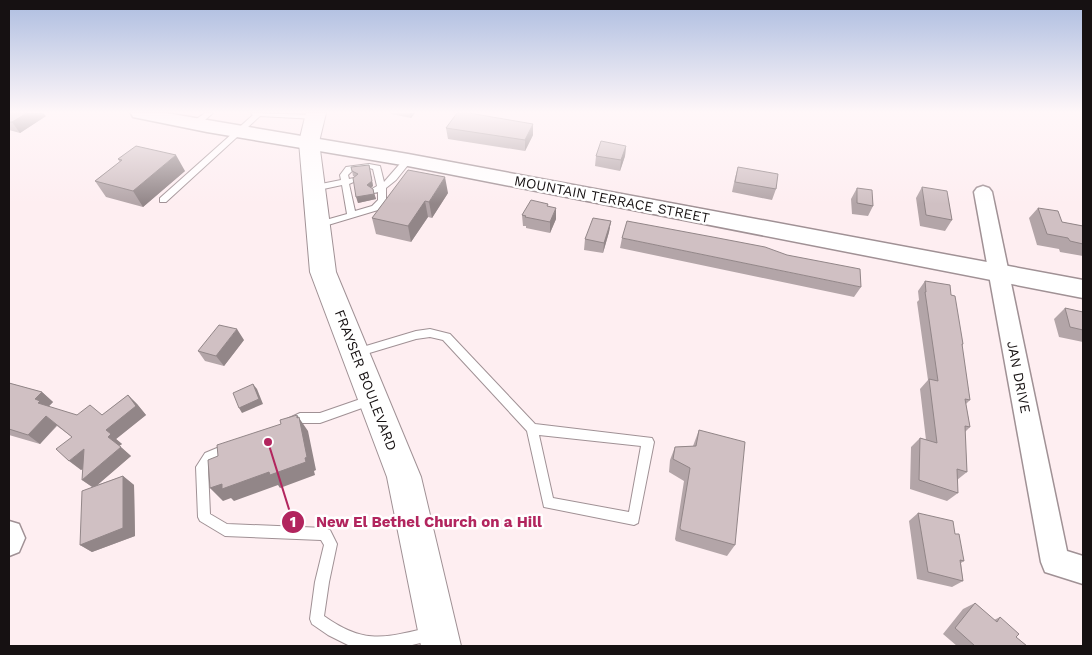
<svg xmlns="http://www.w3.org/2000/svg" width="1092" height="655" font-family="'Work Sans',sans-serif">
  <rect width="100%" height="100%" fill="#feeef1"/>
  <g fill="none" stroke-linecap="round" stroke-linejoin="round">
    <!-- service casing -->
    <g stroke="#a09195" stroke-width="2">
      <path id="service" d="M205,113H213L198,126H192V122Z
        M251,113L315,115L319,117L315,119L260,116L166,202H160V198L253,115Z
        M405,158H411L412,160L396,180L386,188V201L378,210L318,228L315,227L314,225L315,223L347,214L342,185L314,191L310,188L311,186L341,180L340,175L346,167L369,164L380,166L384,182ZM369,168L373,169L377,186L370,190L374,193L378,192V200L372,206L355,211L349,184L358,180L354,178L349,179L348,175L352,171Z
        M430,329L450,334L535,424L652,438L654,442L638,523L634,525L544,507L527,431L443,340L430,337L416,339L356,357L352,356L351,353L352,350L356,349L416,331ZM539,435L641,446L629,512L553,498Z
        M372,395L376,397L377,400L376,403L320,423H301L289,428L285,426L283,423L285,420L300,413H320Z
        M229,443L233,444L235,448L233,452L213,461L208,468L210,514L227,524L325,528L330,530L337,544L329,582L324,616C366,646 386,637 432,627L437,629L439,634L437,639L408,646H350L328,635L312,624L310,619L315,582L324,545L321,540L225,536L200,521L198,517L196,467L205,453Z"/>
    </g>
    <!-- minor casing -->
    <g stroke="#a09195" stroke-width="3">
      <path id="minor" d="M983,186L989,188L992,192L1067,551L1083,556V584L1045,572L1041,562L974,192L977,188Z
        M9,521L19,524L25,538L19,552L9,556Z"/>
    </g>
    <!-- tertiary casing -->
    <g stroke="#a09195" stroke-width="3">
      <path id="tertiary" d="M131,113H166L408,154L1083,280V298L408,166L207,132L133,117Z"/>
    </g>
    <!-- secondary casing -->
    <g stroke="#a09195" stroke-width="2">
      <path id="secondary" d="M306,113H326L319,142L336,272L421,477L461,646H421L387,477L310,272L299,142Z"/>
    </g>
    <!-- service -->
    <use href="#service" fill="#fff" fill-rule="evenodd"/>
    <!-- minor -->
    <use href="#minor" fill="#fff" fill-rule="evenodd"/>
    <!-- tertiary -->
    <use href="#tertiary" fill="#fff" fill-rule="evenodd"/>
    <!-- secondary -->
    <use href="#secondary" fill="#fff" fill-rule="evenodd"/>
  </g>
  <!-- wall -->
  <path fill="#b3a5a8" d="M9,113L46,116L20,133L9,130Z
    M391,113H415L411,118L391,114Z
    M533,124V135L525,151L448,139L446,128Z
    M626,146L625,156L620,171L595,166L596,156Z
    M118,159L185,171L143,207L106,197L95,181L120,162Z
    M738,167L776,189L772,200L732,192L735,178Z
    M370,170L373,186L371,188L376,199L358,203L355,177L353,176L352,171Z
    M922,187L952,220L945,231L920,226L916,198Z
    M857,188L873,206L868,216L852,214L851,199Z
    M448,193L432,218L428,217L411,242L376,234L372,218Z
    M548,206L556,219L550,233L526,228V226H523L522,215Z
    M1038,208L1062,222L1083,226V256L1060,252L1059,249L1037,245L1029,218Z
    M611,221L609,232L603,253L584,250L585,239Z
    M622,238L861,287L854,297L620,248Z
    M925,281L951,295L963,344L962,346L970,400L966,404L970,427L965,432L967,472L957,480L958,493L947,501L910,489L911,447L920,438L926,440L920,389L928,380L917,302L919,300L918,291Z
    M1065,308L1083,312V342L1059,337L1054,319Z
    M244,340L224,366L205,361L198,351Z
    M9,383L42,392L53,402L48,407L77,415H102L128,395L137,404L146,415L116,439L122,444L119,446L131,456L97,485L123,476L134,485L135,536L92,552L80,545L92,487L82,480L83,469L81,470L72,437L57,426L40,444L9,435Z
    M699,430L735,545L727,556L676,541L675,539L684,481L669,472L670,460L675,447L693,446Z
    M918,513L955,534L964,561L961,563L963,581L952,587L917,579L909,521Z
    M975,603L994,620L1000,617L1016,637L1027,646H957L943,634L963,609Z"/>
  <!-- shaded-wall -->
  <path fill="#928688" d="M27,113H43L46,116L20,133L12,122Z
    M410,113H415L411,118Z
    M533,124V135L525,151V140Z
    M626,146L625,156L620,171L621,160Z
    M176,155L185,171L143,207L133,191Z
    M369,165L373,186L368,190L367,185Z
    M445,177L448,193L432,218L429,202Z
    M373,189L376,199L358,203L356,197Z
    M425,201L428,217L411,242L408,226Z
    M556,208V219L550,233V222Z
    M611,221L609,232L603,253L604,243Z
    M237,329L244,340L224,366L216,356Z
    M253,384L257,389L263,404L242,413L239,408Z
    M42,392L53,402L48,407L38,403L35,399Z
    M128,395L137,404L146,415L116,439L122,444L119,446L108,437L106,430Z
    M297,415L308,431L316,470L314,471L315,475L280,488L278,485L234,501L231,498L223,501L210,488L297,418Z
    M46,416L57,425L40,444L28,435Z
    M121,447L131,456L94,488L82,480Z
    M84,449L95,458L81,470L69,461Z
    M123,476L134,485L135,536L92,552L80,545Z"/>
  <!-- building -->
  <path fill="#d0c0c3" stroke="#928688" d="M9,113H27L12,122H9Z
    M457,113H469L533,124L525,140L446,128Z
    M601,141L626,146L621,160L596,156Z
    M136,146L176,155L133,191L95,181L122,160L118,159Z
    M369,165L372,181L367,185L373,189L374,194L356,197L353,178L358,174L352,171L351,167Z
    M738,167L778,174L776,189L735,182Z
    M408,170L445,177L429,202L425,201L408,226L372,218Z
    M922,187L947,191L952,220L926,215Z
    M857,188L872,190L873,206L857,203Z
    M531,200L548,204L547,206L556,208L550,222L525,217L526,216L522,215Z
    M1038,208L1058,211L1062,222L1083,226V244L1070,241L1068,238L1047,234Z
    M593,218L611,221L604,243L585,239Z
    M627,221L718,238L765,247L787,255L860,269L861,287L622,238Z
    M925,281L950,285L951,295L955,296L963,344H962L970,400L965,399L970,427L965,426L967,472L957,469L958,493L919,480L920,438L937,443L929,379L938,381L925,292H926Z
    M1065,308L1083,312V330L1070,327Z
    M219,325L237,329L216,356L198,351Z
    M9,383L42,392L35,399L40,401L38,403L77,415L90,405L102,415L128,395L136,406L106,430L111,434L108,437L121,447L82,480L84,449L69,461L56,449L72,437L46,416L28,435L9,429Z
    M253,384L259,399L239,408L233,393Z
    M297,415V418L299,417L307,457L305,458L306,462L270,475L269,472L222,489V484L210,488L208,460L218,456L217,445L281,424L280,420Z
    M699,430L745,442L735,545L681,530L680,528L690,468L673,459L675,447L696,446Z
    M123,476V528L80,545L82,491Z
    M918,513L953,521L955,534H959L964,561L960,560L963,581L928,572Z
    M975,603L997,622L1000,617L1019,634L1016,637L1027,646H975L955,628Z"/>
  <!-- sky -->
  <linearGradient id="sky" x2="0" y2="1"><stop stop-color="#adbde0"/><stop offset="0.55" stop-color="#fff7f9"/><stop offset="1" stop-color="#fff7f9" stop-opacity="0"/></linearGradient>
  <rect width="1092" height="204" fill="url(#sky)"/>
  <g text-anchor="middle" dominant-baseline="central" stroke-width="5" stroke-linejoin="round" paint-order="stroke">
    <!-- street labels -->
    <g font-size="14" fill="#161112" stroke="#fff">
      <text transform="translate(612 199) rotate(11)">MOUNTAIN TERRACE STREET</text>
      <text transform="translate(1019 377) rotate(79)">JAN DRIVE</text>
      <text transform="translate(366 380) rotate(69)">FRAYSER BOULEVARD</text>
    </g>
  </g>
  <!-- callouts -->
  <path fill="none" stroke="#b2255e" stroke-width="2" d="M268 442L293 522"/>
  <g fill="#b2255e" stroke="#fff" stroke-width="2">
    <circle cx="268" cy="442" r="5"/>
    <circle cx="293" cy="522" r="12"/>
  </g>
  <g font-size="15" text-anchor="middle" font-weight="bold" fill="#fff">
    <text x="293" y="527">1</text>
  </g>
  <g font-size="15" text-anchor="middle" font-weight="bold" fill="#b2255e" stroke="#fff" stroke-width="5" stroke-linejoin="round" paint-order="stroke">
    <text x="429" y="527">New El Bethel Church on a Hill</text>
  </g>
  <!-- border -->
  <rect width="1092" height="655" fill="none" stroke="#161112" stroke-width="20"/>
</svg>
